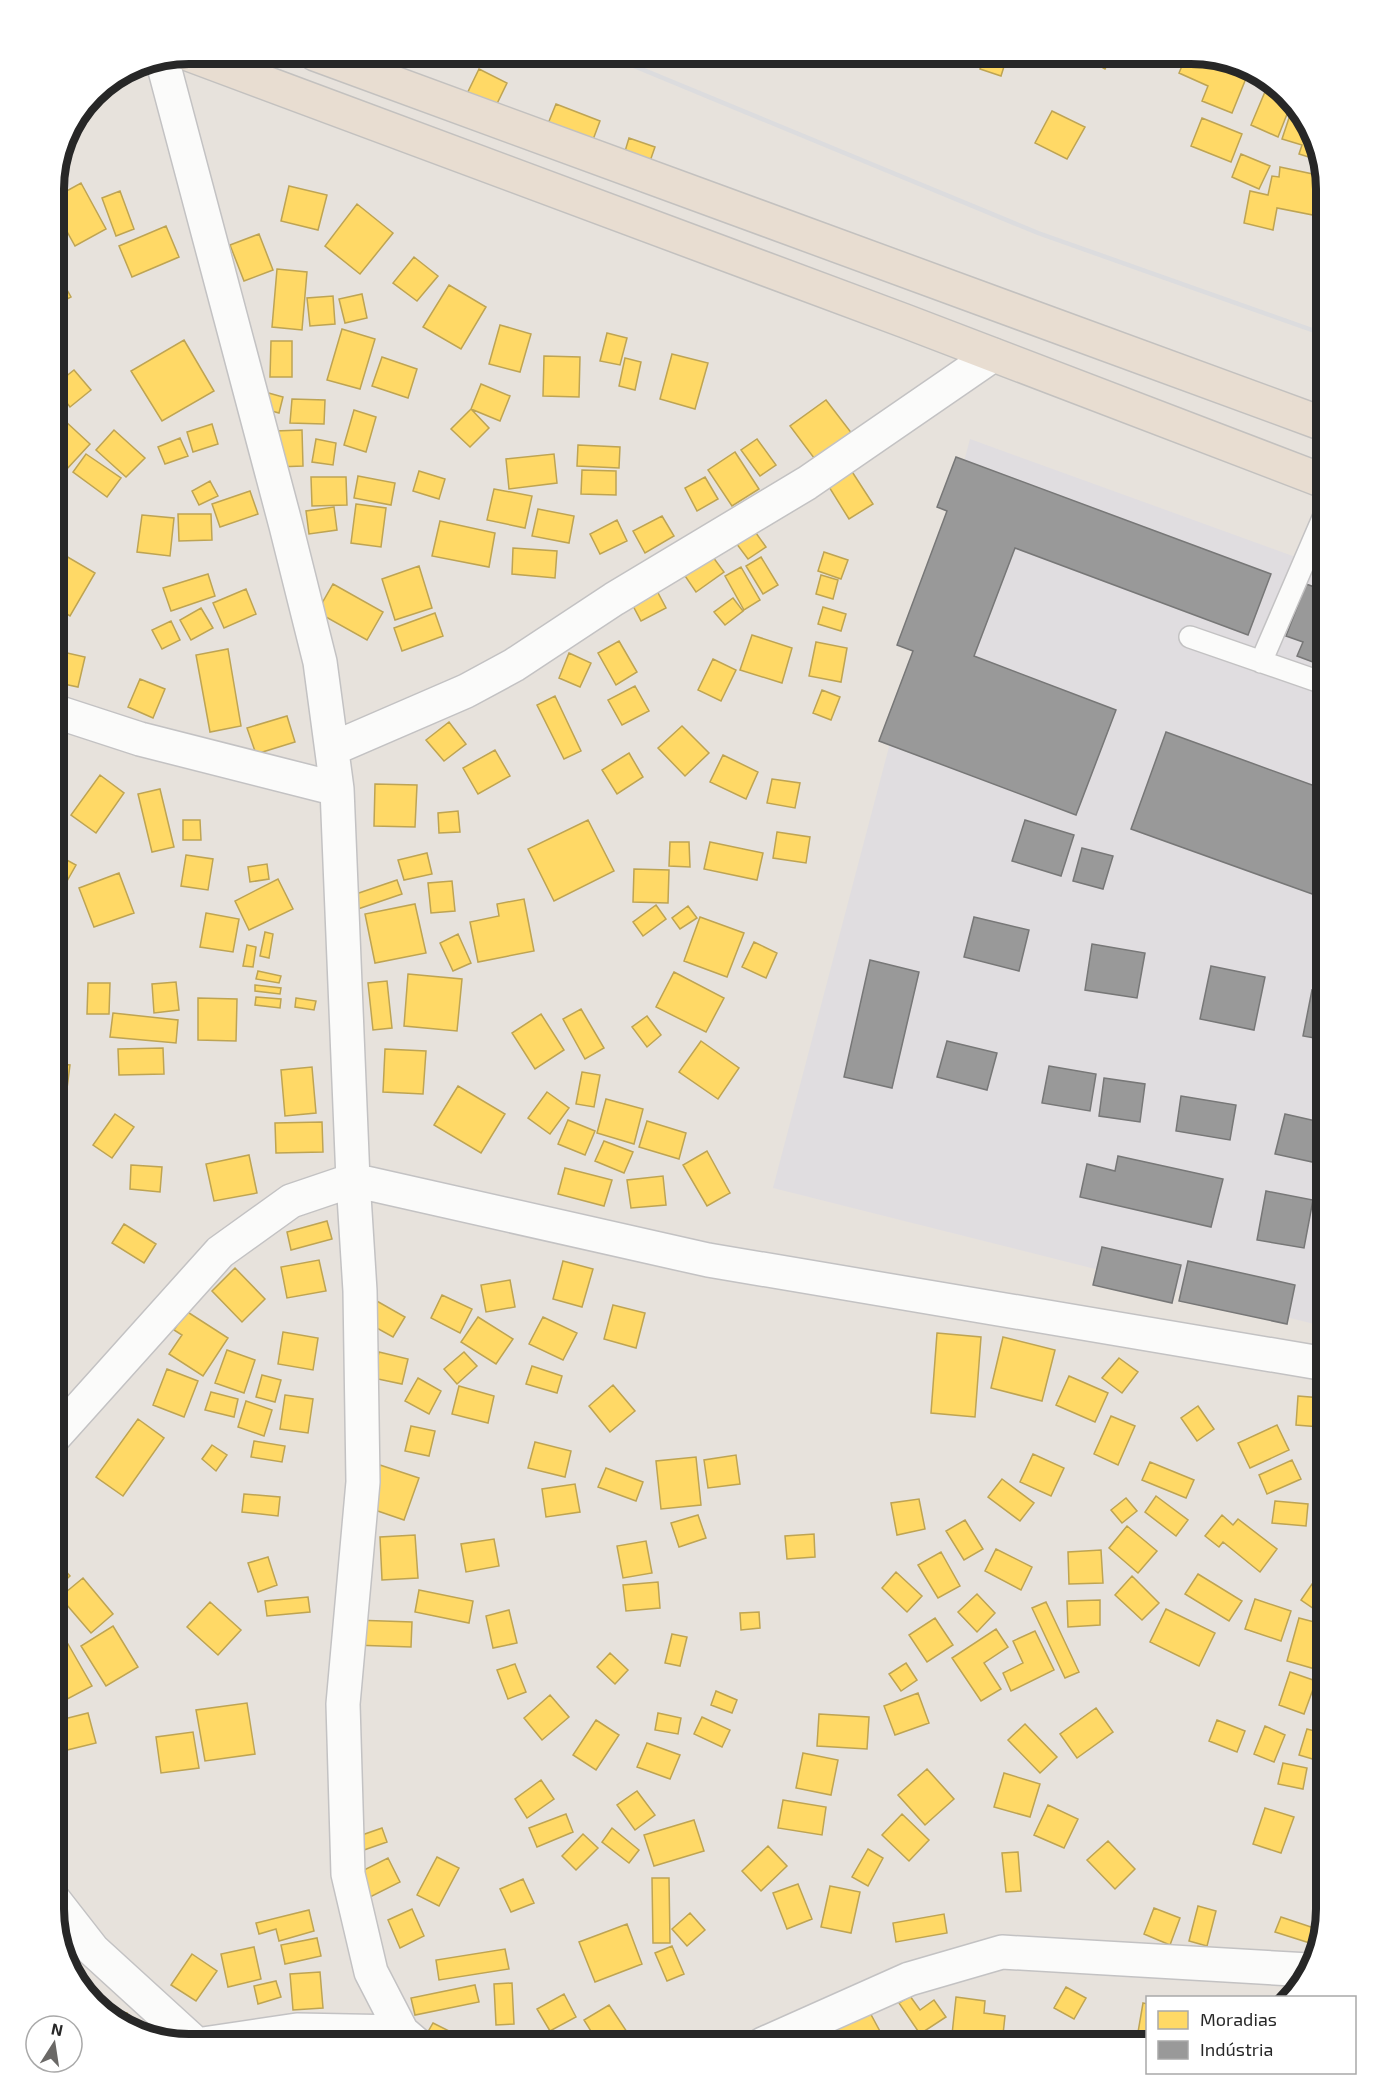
<svg xmlns="http://www.w3.org/2000/svg" width="1380" height="2098" font-family="'Exo 2',sans-serif">
  <rect width="100%" height="100%" fill="#e7e2dc"/>
  <!-- industrial -->
  <path fill="#e0dde0" d="M970,439L1326,568V1327L773,1188Z"/>
  <!-- homes -->
  <path fill="#ffd966" stroke="#bea453" stroke-width="1.5" d="M369,54H410L402,70Z
    M985,54H1001L1007,57L1001,76L980,69Z
    M1078,54H1113L1105,69Z
    M1187,54H1199L1249,71L1232,113L1202,101L1208,86L1179,73Z
    M479,69L507,83L491,116L463,102Z
    M1267,87L1280,92L1291,104L1278,137L1251,125Z
    M556,104L600,121L588,153L543,136Z
    M1052,111L1085,127L1067,159L1035,143Z
    M1290,115L1308,122L1318,160L1299,154L1302,145L1282,139Z
    M1202,118L1242,134L1231,162L1191,146Z
    M629,138L655,147L648,167L623,158Z
    M1241,154L1270,166L1259,189L1232,177Z
    M1280,167L1322,176L1324,183L1318,216L1277,208L1273,230L1244,223L1250,191L1268,195L1272,176L1279,177Z
    M81,183L106,229L75,246L54,208V198Z
    M289,186L327,195L318,230L281,221Z
    M120,191L134,229L116,236L102,198Z
    M357,204L393,233L360,274L325,246Z
    M166,226L179,257L132,277L119,246Z
    M1326,232V275L1315,272Z
    M259,234L273,270L244,281L230,245Z
    M414,257L438,276L417,301L393,283Z
    M54,267L71,297L54,306Z
    M277,269L307,272L302,330L272,327Z
    M449,285L486,307L461,349L423,327Z
    M362,294L367,318L345,323L339,299Z
    M333,296L335,324L310,326L307,298Z
    M500,325L531,334L520,372L489,364Z
    M342,329L375,339L360,389L327,380Z
    M607,333L627,338L620,365L600,361Z
    M184,340L214,391L162,421L131,371Z
    M271,341H292V377H270Z
    M672,354L708,363L695,409L660,399Z
    M544,356L580,357L579,397L543,396Z
    M382,357L417,369L408,398L372,386Z
    M625,358L641,362L635,390L619,386Z
    M74,370L91,390L70,407L54,386Z
    M481,384L510,396L500,421L471,409Z
    M265,392L283,397L279,413L261,408Z
    M292,399L325,400L324,424L290,423Z
    M826,400L853,435L817,462L790,426Z
    M471,409L489,428L470,447L451,429Z
    M354,410L376,417L366,452L344,445Z
    M64,420L90,444L66,470L54,460V431Z
    M212,424L218,444L193,452L187,432Z
    M114,430L145,458L126,477L96,450Z
    M302,430L303,466L276,467L275,431Z
    M180,438L188,456L165,464L158,447Z
    M316,439L336,443L333,465L312,462Z
    M757,439L776,465L760,476L741,450Z
    M578,445L620,447L619,468L577,466Z
    M735,452L759,489L732,506L708,470Z
    M86,454L121,478L107,497L73,472Z
    M554,454L557,483L509,489L506,459Z
    M849,467L873,504L849,519L826,482Z
    M582,470L616,471V495L581,494Z
    M419,471L445,479L439,499L413,491Z
    M358,476L395,483L391,505L354,498Z
    M311,477H346L347,505L312,506Z
    M705,477L718,499L697,511L685,488Z
    M210,481L218,496L199,505L192,491Z
    M494,489L532,496L525,528L487,520Z
    M250,491L258,514L220,527L212,504Z
    M356,504L386,508L381,547L351,543Z
    M334,507L337,530L309,534L306,511Z
    M538,509L574,516L569,543L532,536Z
    M178,514H211L212,540L179,541Z
    M142,515L174,518L170,556L137,552Z
    M662,516L674,536L645,553L633,531Z
    M617,520L627,541L600,554L590,534Z
    M440,521L495,533L489,567L432,556Z
    M751,526L766,547L748,559L733,539Z
    M513,548L557,551L555,578L512,574Z
    M54,549L95,573L70,616L54,606Z
    M824,552L848,560L841,579L818,571Z
    M710,553L724,572L696,592L683,573Z
    M761,557L778,585L763,594L746,566Z
    M419,566L432,608L395,620L382,579Z
    M741,567L760,600L744,610L725,576Z
    M208,574L215,596L171,611L163,588Z
    M821,575L838,580L833,599L816,594Z
    M333,584L383,612L367,640L317,612Z
    M246,589L256,614L224,628L213,603Z
    M656,589L666,608L641,621L631,602Z
    M733,598L743,611L725,625L714,612Z
    M823,607L846,614L841,631L818,624Z
    M201,608L213,628L191,640L180,620Z
    M435,613L443,636L402,651L394,628Z
    M171,621L180,640L162,649L152,630Z
    M752,635L792,648L782,683L740,670Z
    M619,641L637,672L616,685L598,653Z
    M816,642L847,648L841,682L809,676Z
    M228,649L241,726L210,732L196,655Z
    M54,650L85,657L78,687L54,682Z
    M569,653L591,663L580,687L559,678Z
    M713,659L736,670L721,701L698,690Z
    M140,679L165,689L153,718L128,707Z
    M635,686L649,711L622,725L608,700Z
    M822,690L840,697L831,720L813,713Z
    M555,696L581,751L564,759L537,705Z
    M287,716L295,742L256,754L247,728Z
    M449,722L466,744L444,761L426,740Z
    M682,726L709,753L685,776L658,748Z
    M495,750L510,776L478,794L463,768Z
    M629,753L643,777L617,794L602,770Z
    M723,755L758,772L746,799L710,782Z
    M100,775L124,793L96,833L71,815Z
    M772,779L800,783L795,808L767,803Z
    M375,784L417,785L415,827L374,826Z
    M160,789L174,847L152,852L138,794Z
    M458,811L460,832L439,833L438,813Z
    M183,820H200L201,840H183Z
    M588,820L614,871L554,901L528,849Z
    M777,832L810,837L806,863L773,858Z
    M670,842H689L690,867L669,866Z
    M710,842L763,853L757,880L704,869Z
    M54,853L76,865L58,897L54,895Z
    M427,853L432,874L404,880L398,860Z
    M186,855L213,859L208,890L181,886Z
    M267,864L269,879L250,882L248,867Z
    M634,869L669,870L668,903L633,902Z
    M119,873L134,913L94,927L79,888Z
    M278,879L293,909L249,930L235,901Z
    M397,880L402,894L355,910L350,896Z
    M452,881L455,911L431,913L428,883Z
    M524,899L534,951L478,962L470,922L499,916L497,904Z
    M415,904L426,953L375,963L365,914Z
    M656,905L666,919L643,936L633,922Z
    M688,906L697,918L680,929L672,918Z
    M206,913L239,919L233,952L200,947Z
    M700,917L744,933L727,977L684,961Z
    M265,932L273,934L269,958L260,956Z
    M458,934L471,963L453,971L440,943Z
    M754,942L777,953L766,978L742,967Z
    M247,945L256,947L253,967L243,966Z
    M258,971L281,976L279,983L256,979Z
    M674,972L724,998L706,1032L656,1007Z
    M408,974L462,979L457,1031L404,1026Z
    M387,981L392,1028L373,1030L368,983Z
    M176,982L179,1010L154,1013L152,984Z
    M88,983H110L109,1014H87Z
    M255,985L281,988L280,994L255,991Z
    M256,997L281,999L280,1008L255,1005Z
    M198,998L237,999L236,1041L198,1040Z
    M296,998L316,1001L314,1010L295,1007Z
    M581,1009L604,1048L585,1059L563,1019Z
    M113,1013L178,1020L176,1043L110,1037Z
    M541,1014L564,1050L535,1069L512,1033Z
    M647,1016L661,1035L647,1047L632,1027Z
    M701,1041L739,1068L718,1099L679,1072Z
    M163,1048L164,1074L119,1075L118,1049Z
    M385,1049L426,1051L423,1094L383,1092Z
    M54,1063L70,1065L64,1112L54,1111Z
    M312,1067L316,1113L285,1116L281,1070Z
    M582,1072L600,1075L594,1107L576,1104Z
    M458,1086L505,1114L481,1153L434,1125Z
    M547,1092L569,1108L550,1134L528,1118Z
    M606,1099L643,1109L634,1144L597,1133Z
    M115,1114L134,1127L112,1158L93,1145Z
    M568,1120L595,1131L585,1155L558,1144Z
    M647,1121L686,1133L679,1159L639,1147Z
    M322,1122L323,1152L276,1153L275,1123Z
    M604,1141L633,1152L624,1173L595,1161Z
    M707,1151L730,1193L707,1206L683,1165Z
    M249,1155L257,1193L214,1201L206,1164Z
    M131,1165L162,1167L160,1192L130,1189Z
    M565,1168L612,1180L604,1206L558,1194Z
    M663,1176L666,1205L631,1208L627,1180Z
    M327,1221L332,1239L291,1250L287,1232Z
    M124,1224L156,1244L144,1263L112,1243Z
    M319,1260L326,1291L287,1298L281,1267Z
    M563,1261L593,1269L582,1307L553,1299Z
    M235,1268L265,1299L242,1322L212,1291Z
    M510,1280L515,1307L486,1312L481,1285Z
    M442,1295L472,1309L460,1333L431,1318Z
    M375,1300L405,1317L393,1337L364,1321Z
    M613,1305L645,1313L636,1348L604,1339Z
    M186,1311L228,1338L203,1376L169,1354L182,1335L174,1330Z
    M478,1317L513,1339L496,1364L461,1342Z
    M543,1317L577,1333L563,1360L529,1344Z
    M283,1332L318,1338L313,1370L278,1364Z
    M937,1333L981,1337L975,1417L931,1413Z
    M1003,1337L1055,1350L1042,1401L991,1388Z
    M227,1350L255,1360L244,1393L215,1383Z
    M379,1352L408,1359L402,1384L373,1378Z
    M464,1352L477,1366L457,1384L444,1369Z
    M1119,1358L1138,1372L1122,1393L1102,1378Z
    M532,1366L562,1376L557,1393L526,1384Z
    M167,1369L198,1381L184,1417L153,1405Z
    M262,1375L281,1380L275,1402L256,1397Z
    M1069,1376L1108,1393L1095,1422L1056,1405Z
    M418,1378L441,1391L429,1414L405,1401Z
    M613,1385L635,1411L610,1432L589,1406Z
    M459,1386L494,1396L488,1423L452,1414Z
    M211,1392L238,1399L234,1417L205,1410Z
    M285,1395L313,1399L308,1433L280,1429Z
    M1298,1396L1322,1398L1320,1427L1296,1425Z
    M246,1401L272,1410L264,1436L238,1427Z
    M1198,1406L1214,1429L1197,1441L1181,1418Z
    M1111,1416L1135,1426L1118,1465L1094,1454Z
    M138,1419L164,1438L123,1496L96,1477Z
    M1277,1425L1289,1450L1250,1468L1238,1443Z
    M411,1426L435,1431L429,1456L405,1451Z
    M254,1441L285,1446L282,1462L251,1457Z
    M535,1442L571,1451L565,1477L528,1468Z
    M212,1445L227,1455L216,1471L202,1459Z
    M1033,1454L1064,1468L1051,1496L1020,1482Z
    M736,1455L740,1484L708,1488L704,1460Z
    M696,1457L701,1505L661,1509L656,1461Z
    M1292,1460L1301,1479L1267,1494L1259,1475Z
    M1150,1462L1194,1480L1186,1498L1142,1480Z
    M380,1465L419,1478L404,1520L366,1507Z
    M606,1468L643,1482L636,1501L598,1487Z
    M1002,1479L1034,1503L1020,1521L988,1497Z
    M575,1484L580,1512L546,1517L542,1489Z
    M244,1494L280,1497L278,1516L242,1512Z
    M1156,1496L1188,1520L1176,1536L1145,1512Z
    M1126,1498L1137,1511L1122,1523L1111,1510Z
    M919,1499L925,1529L897,1535L891,1503Z
    M1275,1501L1308,1504L1306,1526L1272,1523Z
    M698,1515L706,1538L679,1547L671,1523Z
    M1222,1515L1233,1525L1238,1519L1277,1549L1260,1572L1223,1542L1219,1547L1205,1536Z
    M965,1520L983,1549L964,1560L946,1531Z
    M1127,1526L1157,1551L1138,1573L1109,1548Z
    M814,1534L815,1557L787,1559L785,1536Z
    M415,1535L418,1578L382,1580L380,1537Z
    M494,1539L499,1566L466,1572L461,1544Z
    M646,1541L652,1573L623,1578L617,1546Z
    M996,1549L1032,1567L1021,1590L985,1571Z
    M1101,1550L1103,1583L1069,1584L1068,1552Z
    M941,1552L960,1586L938,1598L918,1565Z
    M268,1557L277,1585L258,1592L248,1563Z
    M54,1558L70,1576L54,1591Z
    M896,1572L922,1596L907,1612L882,1588Z
    M1198,1574L1242,1601L1229,1621L1185,1594Z
    M1132,1576L1159,1603L1142,1620L1115,1595Z
    M83,1578L113,1614L91,1633L60,1597Z
    M658,1582L660,1608L626,1611L623,1585Z
    M1312,1584L1326,1594V1617L1301,1600Z
    M419,1590L473,1601L469,1623L415,1612Z
    M977,1594L995,1613L977,1632L958,1612Z
    M308,1597L310,1612L267,1616L265,1601Z
    M1255,1599L1291,1611L1281,1641L1245,1629Z
    M1100,1600V1625L1068,1627L1067,1601Z
    M210,1602L241,1630L218,1655L187,1627Z
    M1046,1602L1079,1672L1065,1678L1032,1608Z
    M1166,1609L1215,1633L1199,1666L1150,1642Z
    M509,1610L517,1643L493,1648L486,1616Z
    M759,1612L760,1628L741,1630L740,1613Z
    M935,1618L953,1645L927,1662L909,1635Z
    M1299,1618L1326,1625L1315,1669L1287,1661Z
    M354,1620L412,1622L411,1647L353,1645Z
    M113,1626L138,1667L106,1686L81,1646Z
    M996,1629L1008,1647L984,1663L1001,1689L981,1701L952,1658Z
    M1035,1631L1054,1670L1011,1691L1003,1673L1023,1663L1013,1641Z
    M672,1634L687,1637L680,1666L665,1663Z
    M68,1644L92,1686L54,1706V1651Z
    M610,1653L628,1670L615,1684L597,1667Z
    M906,1663L917,1680L901,1691L889,1674Z
    M515,1664L526,1692L508,1699L497,1670Z
    M1290,1672L1316,1681L1304,1714L1279,1705Z
    M716,1691L737,1700L732,1713L711,1705Z
    M918,1693L929,1723L895,1735L884,1706Z
    M550,1695L569,1717L542,1740L524,1718Z
    M247,1703L255,1754L205,1761L196,1710Z
    M1096,1708L1113,1732L1077,1758L1060,1734Z
    M88,1713L96,1743L63,1751L56,1721Z
    M658,1713L681,1718L678,1734L655,1730Z
    M819,1714L869,1717L867,1749L817,1746Z
    M702,1717L730,1730L722,1747L694,1734Z
    M596,1720L619,1735L596,1770L573,1755Z
    M1217,1720L1245,1731L1237,1752L1209,1741Z
    M1025,1724L1057,1757L1040,1773L1008,1740Z
    M1265,1726L1285,1735L1274,1762L1254,1754Z
    M1307,1729L1326,1734V1763L1299,1755Z
    M193,1732L199,1768L161,1773L156,1737Z
    M647,1743L680,1755L670,1779L637,1767Z
    M803,1753L838,1760L831,1795L796,1788Z
    M1283,1763L1307,1768L1303,1789L1278,1784Z
    M927,1769L954,1799L925,1825L898,1795Z
    M1004,1773L1040,1784L1030,1817L994,1807Z
    M541,1780L554,1799L527,1818L515,1799Z
    M637,1791L655,1815L635,1830L617,1805Z
    M783,1800L826,1807L822,1835L778,1828Z
    M1048,1805L1078,1819L1064,1848L1034,1835Z
    M1265,1808L1294,1817L1281,1853L1253,1844Z
    M566,1814L573,1832L537,1847L529,1828Z
    M902,1814L929,1840L909,1861L882,1835Z
    M694,1820L704,1851L654,1866L644,1835Z
    M382,1828L387,1842L364,1850L359,1836Z
    M612,1828L639,1850L629,1863L602,1842Z
    M583,1834L598,1848L576,1870L562,1856Z
    M1108,1841L1135,1869L1115,1889L1087,1860Z
    M768,1846L787,1866L761,1891L742,1871Z
    M868,1849L883,1858L868,1886L852,1877Z
    M1018,1852L1021,1891L1006,1892L1002,1853Z
    M437,1857L459,1868L439,1906L417,1895Z
    M388,1858L400,1882L370,1897L358,1873Z
    M652,1878H669L670,1943H653Z
    M523,1879L534,1903L511,1912L500,1889Z
    M798,1884L812,1919L787,1929L773,1893Z
    M830,1886L860,1892L851,1933L821,1927Z
    M1198,1906L1216,1911L1207,1946L1189,1941Z
    M1154,1908L1180,1918L1170,1945L1144,1934Z
    M412,1909L424,1936L400,1948L388,1920Z
    M309,1910L314,1931L279,1941L276,1929L259,1934L256,1923Z
    M690,1913L705,1930L687,1946L672,1929Z
    M944,1914L947,1933L896,1942L893,1923Z
    M1281,1917L1320,1930L1316,1945L1275,1932Z
    M627,1924L642,1964L595,1982L579,1942Z
    M317,1938L321,1956L285,1964L281,1945Z
    M672,1946L684,1974L667,1981L655,1953Z
    M254,1947L261,1979L228,1987L221,1954Z
    M505,1949L509,1969L439,1980L436,1960Z
    M192,1954L217,1971L196,2001L171,1985Z
    M320,1972L323,2008L293,2010L290,1974Z
    M276,1981L281,1997L258,2004L254,1986Z
    M512,1983L514,2024L496,2025L494,1984Z
    M475,1985L479,2002L415,2015L411,1998Z
    M1066,1987L1086,1998L1074,2019L1054,2008Z
    M564,1994L576,2017L550,2031L537,2009Z
    M910,1996L920,2010L934,2000L946,2017L920,2034L899,2003Z
    M956,1997L985,2001L984,2013L1005,2016L1002,2044H951Z
    M1143,2003L1148,2004V2044H1136Z
    M609,2005L635,2044H599L584,2020Z
    M868,2009L882,2035L865,2044H840L832,2029Z
    M127,2013L135,2030L122,2026L114,2018Z
    M433,2023L459,2036L455,2044H440L425,2037Z
    M533,2033L535,2044H509L508,2037Z"/>
  <!-- industry -->
  <path fill="#999" stroke="#777" stroke-width="1.5" d="M956,457L1271,574L1248,635L1015,548L974,656L1116,710L1076,815L879,741L913,651L897,645L947,511L937,507Z
    M1306,584L1326,591V667L1297,656L1303,642L1286,636Z
    M1166,732L1326,790V899L1131,829Z
    M1025,820L1074,835L1061,876L1012,861Z
    M1082,848L1113,856L1103,889L1073,881Z
    M974,917L1029,930L1019,971L964,957Z
    M1092,944L1145,953L1137,998L1085,990Z
    M870,960L919,972L892,1088L844,1077Z
    M1211,966L1265,977L1254,1030L1200,1019Z
    M1312,990L1326,993V1040L1303,1036Z
    M947,1041L997,1053L987,1090L937,1077Z
    M1049,1066L1096,1074L1090,1111L1042,1103Z
    M1104,1078L1145,1084L1140,1122L1099,1116Z
    M1181,1096L1236,1105L1230,1140L1176,1131Z
    M1285,1114L1325,1123L1317,1163L1275,1154Z
    M1118,1156L1223,1179L1211,1227L1080,1197L1087,1164L1115,1171Z
    M1266,1191L1313,1200L1304,1248L1257,1240Z
    M1102,1247L1181,1265L1172,1303L1093,1285Z
    M1188,1261L1295,1285L1287,1324L1179,1301Z"/>
  <g fill="none" stroke-linecap="round" stroke-linejoin="round">
    <!-- service casing -->
    <g stroke="#c3c2c3" stroke-width="24">
      <path id="service" d="M1190,637L1326,684
        M1261,662L1326,511"/>
    </g>
    <!-- minor casing -->
    <g stroke="#c3c2c3" stroke-width="36">
      <path id="minor" d="M162,59L286,526L320,662L337,789L353,1180L360,1291L363,1482L343,1704L348,1874L371,1972L402,2032L416,2044
        M54,711L140,739L337,789
        M332,749L466,691L514,665L614,599L807,483L993,355
        M54,1437L220,1252L291,1201L353,1180L708,1260L1326,1364
        M54,1900L93,1950L196,2044
        M203,2044L297,2030L402,2032
        M763,2044L909,1979L1002,1952L1309,1970"/>
    </g>
    <!-- trunk casing -->
    <g stroke="#c3c1bf" stroke-width="36">
      <path id="trunk" d="M188,54L905,321L1326,482
        M315,54L1326,425"/>
    </g>
    <!-- service -->
    <use href="#service" stroke="#fbfbfa" stroke-width="21"/>
    <!-- minor -->
    <use href="#minor" stroke="#fbfbfa" stroke-width="33"/>
    <!-- trunk -->
    <use href="#trunk" stroke="#e8ddd1" stroke-width="33"/>
    <!-- rail -->
    <path stroke="#dcdcde" stroke-width="4.5" d="M605,54L1038,233L1326,335"/>
  </g>
  <!-- crop -->
  <path d="M0 0H1380V2098H0ZM189 64H1191A125 125 0 0 1 1316 189V1909A125 125 0 0 1 1191 2034H189A125 125 0 0 1 64 1909V189A125 125 0 0 1 189 64Z" fill="#fff" fill-rule="evenodd"/>
  <path fill="none" stroke="#272727" stroke-width="8" d="M189 64H1191A125 125 0 0 1 1316 189V1909A125 125 0 0 1 1191 2034H189A125 125 0 0 1 64 1909V189A125 125 0 0 1 189 64Z"/>
  <!-- legend -->
  <rect x="1146" y="1996" width="210" height="78" fill="#ffffff" stroke="#a9a9a9" stroke-width="1.5"/>
  <rect x="1158" y="2011" width="30" height="18" fill="#ffd966" stroke="#a9a9a9" stroke-width="1.5"/>
  <text x="1200" y="2026" font-size="18" fill="#272727">Moradias</text>
  <rect x="1158" y="2041" width="30" height="18" fill="#999999" stroke="#a9a9a9" stroke-width="1.5"/>
  <text x="1200" y="2056" font-size="18" fill="#272727">Indústria</text>
  <!-- north arrow -->
  <g transform="translate(54 2044) rotate(12)"><circle r="28" fill="#ffffff" stroke="#a9a9a9" stroke-width="1.5"/>
  <path d="M0-4.5L10 22L0 15L-10 22Z" fill="#6a6866"/>
  <text y="-9" font-size="16" font-weight="bold" text-anchor="middle" fill="#272727">N</text>
  </g>
</svg>
